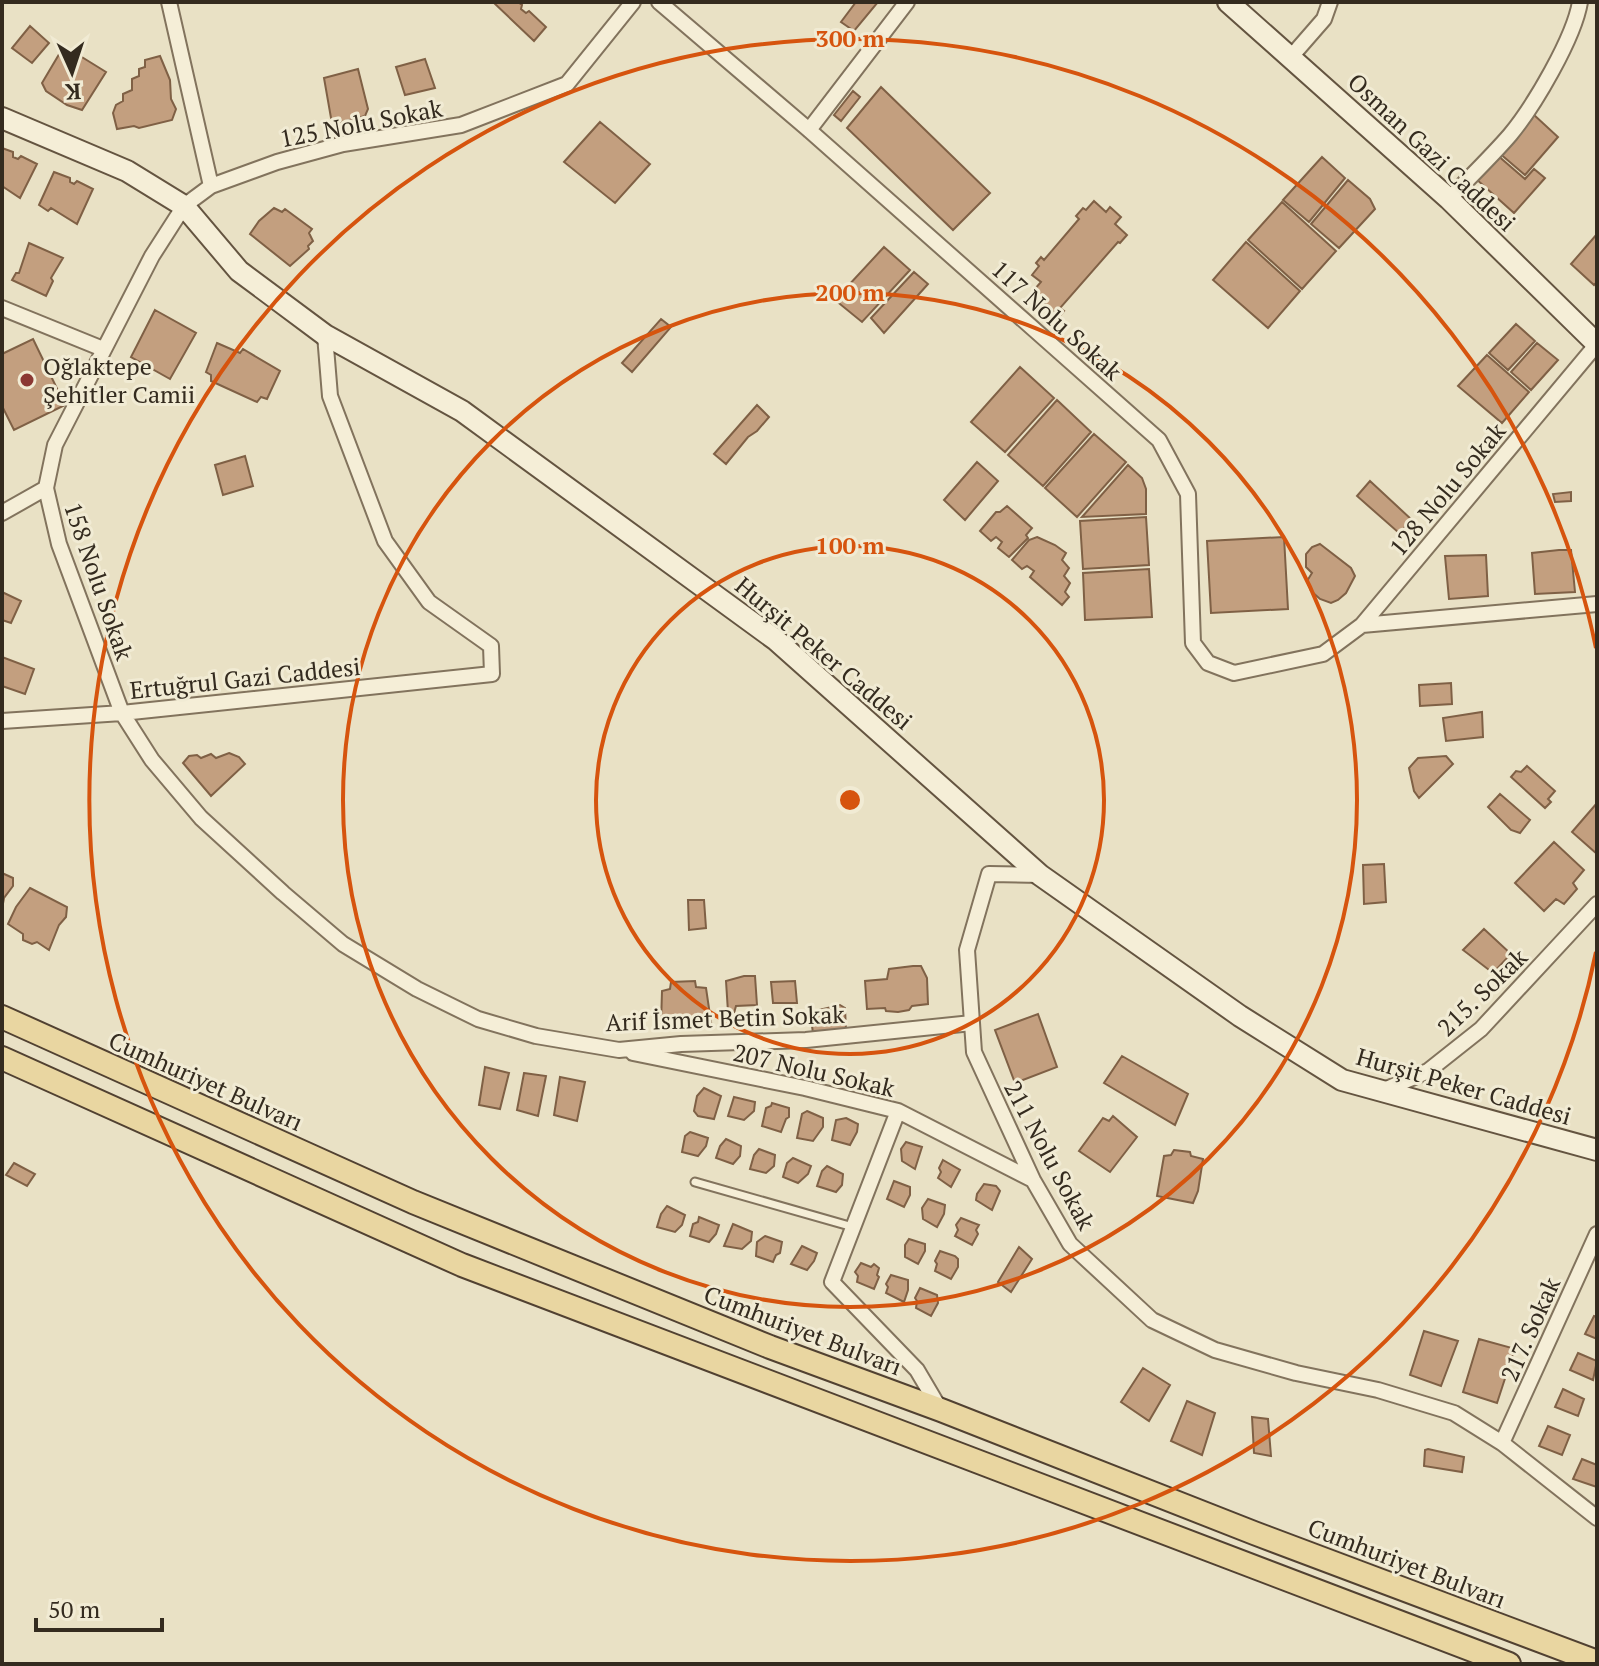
<svg xmlns="http://www.w3.org/2000/svg" width="1599" height="1666" font-family="'PT Serif',serif">
  <rect width="100%" height="100%" fill="#e9e1c5"/>
  <!-- building -->
  <path fill="#c39f7f" stroke="#7f6045" stroke-width="2" d="M493,2H518L522,5L521,9L526,13L529,11L546,27L534,41Z
    M856,2H878L854,31L841,22Z
    M30,26L49,43L32,63L12,48Z
    M64,46L106,72L82,110L67,105L46,91L42,83Z
    M160,56L170,80L171,99L176,109L172,120L139,128L134,126L117,129L113,113L116,105L123,101V94L132,90V79L139,76V69L145,67V60Z
    M425,59L435,88L405,95L396,67Z
    M358,69L368,109L365,116L338,123L331,118L324,78Z
    M881,87L990,193L953,230L847,128Z
    M853,91L860,97L841,121L834,115Z
    M1533,114L1558,137L1525,175L1498,152Z
    M600,122L650,164L615,203L564,162Z
    M2,148L13,152V157L18,159L21,156L37,164L20,198L2,186Z
    M1496,154L1525,179L1534,169L1545,178L1514,213L1475,178Z
    M1322,157L1345,178L1309,222L1283,200Z
    M54,172L70,178V182L74,184L77,181L93,189L77,224L51,208L48,211L39,205Z
    M1348,180L1370,199L1375,209L1339,248L1311,224Z
    M1094,201L1106,212L1110,207L1121,217L1115,224L1127,235L1120,243L1118,242L1060,308L1064,311L1059,317L1045,304L1041,309L1028,297L1041,282L1032,275L1039,266L1036,263L1041,257L1044,260L1079,219L1076,216L1083,208L1086,210Z
    M1282,202L1336,251L1302,289L1248,240Z
    M274,208L282,212L285,209L312,229L309,233L313,241L308,246L309,249L290,266L250,234L259,221Z
    M1597,234V282L1594,285L1571,264Z
    M1246,242L1300,291L1268,328L1213,280Z
    M29,243L63,258L51,278L53,281L46,296L12,280L16,273H19Z
    M884,247L910,270L862,322L835,300Z
    M914,272L928,284L884,333L871,318Z
    M155,310L196,333L170,379L131,357Z
    M661,319L671,327L632,372L622,363Z
    M1516,324L1535,341L1508,370L1489,353Z
    M33,339L65,405L14,430L2,406V354Z
    M217,343L240,353L243,349L280,371L267,399L261,397L257,402L211,381V375L206,372Z
    M1537,343L1558,360L1531,390L1511,372Z
    M1487,355L1529,392L1502,423L1458,386Z
    M1020,367L1054,398L1005,452L971,422Z
    M1057,400L1091,432L1043,486L1008,455Z
    M757,405L769,417L757,431L748,437L726,464L714,454Z
    M1094,434L1126,462L1077,517L1045,488Z
    M245,456L253,486L223,495L215,465Z
    M977,462L998,481L965,520L944,500Z
    M1128,465L1142,478L1146,489V514L1082,517Z
    M1370,481L1412,520L1399,533L1357,496Z
    M1571,492V501L1555,502L1553,494Z
    M1007,506L1032,528L1026,535L1028,538L1009,557L998,548L1002,542L996,537L991,541L980,531L996,512H1000Z
    M1146,517L1149,565L1083,569L1080,521Z
    M1037,537L1055,545L1066,553L1062,560L1069,568L1064,576L1070,583L1065,592L1069,597L1062,605L1030,577L1034,571L1027,566L1022,569L1012,560L1029,540Z
    M1284,537L1288,609L1211,613L1207,541Z
    M1320,544L1351,568L1355,576L1346,593L1338,600L1331,603L1320,599L1311,591L1307,581L1312,573L1306,567V554L1312,547Z
    M1559,550H1571L1575,592L1535,594L1532,553Z
    M1486,555L1488,596L1449,599L1445,556Z
    M1149,569L1152,617L1085,620L1083,573Z
    M2,592L21,601L11,623L2,620Z
    M2,657L34,669L25,694L2,686Z
    M1451,683L1452,704L1420,706L1419,685Z
    M1482,712L1483,737L1446,741L1443,718Z
    M229,753L239,757L245,764L211,796L183,763L189,756L197,755L201,758L211,754L216,758Z
    M1446,756L1453,764L1419,798L1414,791L1409,768L1418,758Z
    M1527,766L1555,791L1548,799L1551,802L1545,808L1511,777L1516,771L1521,772Z
    M1500,794L1530,820L1520,833L1511,830L1488,807Z
    M1597,803V854L1572,832Z
    M1554,842L1584,870L1573,883L1577,889L1564,904L1556,899L1544,911L1515,883Z
    M1384,864L1386,902L1364,904L1363,865Z
    M2,873L13,878V886L4,898L2,909Z
    M30,888L67,907L66,917L59,925L49,950L37,942L32,944L23,940V934L8,924L16,907Z
    M688,900H704L706,928L689,930Z
    M1484,929L1511,954L1493,973L1463,950Z
    M913,966H921L927,978L928,1004L912,1006L909,1010L898,1012L886,1011L885,1008L867,1009L865,981L887,979L889,969Z
    M744,976H755L757,1005L736,1006L734,1013L728,1012L726,981Z
    M695,981L696,987L706,988L711,1022L687,1024L684,1017L679,1018V1024L661,1025L662,991L670,989L671,982Z
    M795,981L797,1003H773L771,982Z
    M840,1005L845,1008L846,1030L813,1033L810,1012Z
    M1038,1014L1057,1067L1015,1083L995,1030Z
    M1122,1056L1188,1094L1175,1125L1104,1083Z
    M485,1067L509,1073L500,1109L479,1105Z
    M524,1073L546,1076L538,1116L517,1110Z
    M560,1077L585,1082L577,1121L554,1115Z
    M704,1088L721,1096L714,1119L698,1116L694,1111L697,1096Z
    M734,1097L755,1102L754,1111L744,1120L728,1116Z
    M772,1103L789,1108V1117L786,1119L781,1132L762,1126L766,1108L771,1106Z
    M807,1111L823,1118V1127L813,1141L797,1138L802,1114Z
    M1113,1116L1137,1137L1110,1172L1079,1151L1103,1118L1109,1121Z
    M846,1118L858,1124L857,1132L850,1145L832,1140L836,1120Z
    M690,1132L708,1138L706,1146L698,1156L682,1152L685,1136Z
    M726,1139L741,1146L740,1156L733,1164L716,1158L720,1146Z
    M906,1142L922,1147L915,1169L902,1161L901,1149Z
    M759,1149L775,1155L774,1166L766,1173L750,1169L754,1155Z
    M1174,1150L1190,1152L1191,1156L1203,1159L1198,1191L1193,1203L1157,1196L1164,1156L1171,1155Z
    M793,1158L811,1166L808,1174L798,1183L783,1177L787,1163Z
    M943,1160L960,1170L951,1187L938,1178L941,1172L939,1168Z
    M14,1163L35,1174L27,1186L6,1175Z
    M827,1166L843,1174L842,1185L836,1192L817,1186L822,1171Z
    M894,1181L910,1187V1195L904,1207L887,1199Z
    M984,1184L996,1186L1000,1191L992,1210L976,1200L977,1194Z
    M928,1199L945,1205L944,1214L937,1227L923,1219L922,1208Z
    M667,1206L685,1215L682,1225L675,1232L657,1227L661,1214Z
    M699,1217L719,1225L716,1234L709,1242L690,1236L693,1224L698,1222Z
    M961,1218L979,1225L976,1230L978,1234L972,1245L955,1236L958,1230L956,1225Z
    M733,1224L752,1232L751,1241L742,1249L724,1246Z
    M765,1236L782,1242L780,1253L776,1255L773,1262L756,1256L757,1242Z
    M909,1239L925,1244V1251L918,1264L905,1257V1245Z
    M802,1246L817,1253L814,1261L807,1270L791,1264Z
    M1019,1247L1032,1259L1011,1292L998,1282Z
    M940,1251L955,1256L958,1259V1267L951,1279L935,1271L937,1264L935,1261Z
    M861,1263L871,1267L874,1264L879,1268L877,1275L879,1277L874,1289L857,1282L858,1276L855,1272Z
    M891,1275L908,1280V1290L904,1302L886,1293L888,1287L886,1284Z
    M920,1288L937,1295L938,1303L931,1316L916,1308L917,1301L915,1298Z
    M1594,1316L1597,1317V1339L1585,1334Z
    M1424,1331L1458,1341L1441,1386L1410,1375Z
    M1479,1339L1512,1348L1514,1351L1497,1403L1463,1392Z
    M1578,1353L1597,1361L1593,1380L1570,1370Z
    M1143,1368L1170,1385L1149,1421L1121,1402Z
    M1563,1389L1584,1399L1578,1416L1555,1407Z
    M1187,1401L1215,1413L1202,1455L1171,1441Z
    M1252,1417L1268,1419L1271,1456L1254,1453Z
    M1548,1426L1570,1435L1562,1455L1539,1446Z
    M1428,1449L1464,1457L1462,1472L1424,1466L1425,1450Z
    M1582,1459L1597,1465V1487L1573,1479Z"/>
  <g fill="none" stroke-linecap="round" stroke-linejoin="round">
    <!-- lane casing -->
    <g stroke="#82735d" stroke-width="11">
      <path id="lane" d="M695,1182L853,1227"/>
    </g>
    <!-- street casing -->
    <g stroke="#82735d" stroke-width="18">
      <path id="street" d="M169,2L211,186
        M633,2L567,84L461,125L343,144L277,162L211,186L184,206L152,256L55,445L46,488L59,544L122,713L152,760L201,818L283,893L343,944L417,989L478,1019L536,1036L619,1050L681,1044L806,1040L972,1023
        M659,2L809,130L1159,440L1188,494L1193,643L1208,663L1234,673L1323,654L1362,625L1597,344
        M1290,58L1324,19L1330,2
        M809,130L907,2
        M1449,199C1469,178 1491,157 1510,135C1534,106 1574,38 1580,2
        M2,308L103,349
        M2,513L46,488
        M1362,625L1597,604
        M2,721L122,713L492,674L491,646L429,602L385,541L330,396L325,335
        M1040,875L989,874L967,950L974,1052L1033,1180L1070,1244L1152,1320L1215,1350L1296,1373L1378,1390L1454,1413L1502,1443L1597,1518
        M633,1053L805,1088L898,1111L1033,1180
        M1382,1091L1428,1071L1481,1029L1597,904
        M898,1111L832,1282L917,1370L940,1409
        M1502,1443L1597,1234"/>
    </g>
    <!-- secondary casing -->
    <g stroke="#645440" stroke-width="24">
      <path id="secondary" d="M1228,2L1449,199L1597,344
        M2,118L127,171L184,206L239,271L325,335L462,411L776,640L1040,875L1240,1016L1342,1080L1597,1150"/>
    </g>
    <!-- primary casing -->
    <g stroke="#514131" stroke-width="26">
      <path id="primary" d="M2,1017L413,1202L770,1347L941,1410L1254,1533L1597,1662
        M2,1058L462,1265L1509,1664"/>
    </g>
    <!-- lane -->
    <use href="#lane" stroke="#f5eed7" stroke-width="7"/>
    <!-- street -->
    <use href="#street" stroke="#f5eed7" stroke-width="14"/>
    <!-- secondary -->
    <use href="#secondary" stroke="#f5eed7" stroke-width="20"/>
    <!-- primary -->
    <use href="#primary" stroke="#e9d6a1" stroke-width="22"/>
  </g>
  <!-- distance rings -->
  <g fill="none" stroke="#d6540e" stroke-width="4">
    <circle cx="850" cy="800" r="254"/>
    <circle cx="850" cy="800" r="507"/>
    <path d="M1596 952A761 761 0 1 1 1596 648"/>
  </g>
  <!-- markers -->
  <circle fill="#8b3833" stroke="#f1ebd4" stroke-width="3" cx="27" cy="380" r="8"/>
  <g text-anchor="middle" dominant-baseline="central" stroke-width="6" stroke-linejoin="round" paint-order="stroke">
    <!-- street labels -->
    <g font-size="24" fill="#342b1f" stroke="#f1ebd4">
      <text transform="translate(361 123) rotate(-11)">125 Nolu Sokak</text>
      <text transform="translate(1432 152) rotate(43)">Osman Gazi Caddesi</text>
      <text transform="translate(1057 320) rotate(42)">117 Nolu Sokak</text>
      <text transform="translate(1447 489) rotate(-50)">128 Nolu Sokak</text>
      <text transform="translate(99 581) rotate(71)">158 Nolu Sokak</text>
      <text transform="translate(824 653) rotate(40)">Hurşit Peker Caddesi</text>
      <text transform="translate(245 678) rotate(-6)">Ertuğrul Gazi Caddesi</text>
      <text transform="translate(1482 992) rotate(-44)">215. Sokak</text>
      <text transform="translate(725 1018) rotate(-2)">Arif İsmet Betin Sokak</text>
      <text transform="translate(814 1070) rotate(13)">207 Nolu Sokak</text>
      <text transform="translate(206 1081) rotate(24)">Cumhuriyet Bulvarı</text>
      <text transform="translate(1464 1086) rotate(16)">Hurşit Peker Caddesi</text>
      <text transform="translate(1050 1155) rotate(62)">211 Nolu Sokak</text>
      <text transform="translate(1530 1329) rotate(-66)">217. Sokak</text>
      <text transform="translate(803 1330) rotate(21)">Cumhuriyet Bulvarı</text>
      <text transform="translate(1407 1563) rotate(21)">Cumhuriyet Bulvarı</text>
    </g>
    <!-- poi labels -->
    <g font-size="24" fill="#342b1f" stroke="#f1ebd4" text-anchor="start">
      <text x="43" y="366">Oğlaktepe<tspan x="43" dy="28">Şehitler Camii</tspan></text>
    </g>
  </g>
  <circle cx="850" cy="800" r="12" fill="#d6540e" stroke="#f1ebd4" stroke-width="4"/>
  <g font-size="24" text-anchor="middle" font-weight="bold" fill="#d6540e" stroke="#f1ebd4" stroke-width="6" stroke-linejoin="round" paint-order="stroke">
    <text x="850" y="47">300 m</text>
    <text x="850" y="301">200 m</text>
    <text x="850" y="554">100 m</text>
  </g>
  <!-- border -->
  <rect width="1599" height="1666" fill="none" stroke="#342b1f" stroke-width="8"/>
  <!-- north arrow -->
  <g transform="translate(72 72) rotate(177)" stroke="#f1ebd4" stroke-width="6" paint-order="stroke">
  <path d="M0-6L14 30L0 20L-14 30Z" fill="#342b1f"/>
  <text y="-12" font-size="22" font-weight="bold" text-anchor="middle" fill="#342b1f">K</text>
  </g>
  <!-- scale -->
  <path d="M36 1618v12h126v-12" fill="none" stroke="#342b1f" stroke-width="4"/>
  <text x="48" y="1618" font-size="24" fill="#342b1f" stroke="#f1ebd4" stroke-width="6" paint-order="stroke">50 m</text>
</svg>
